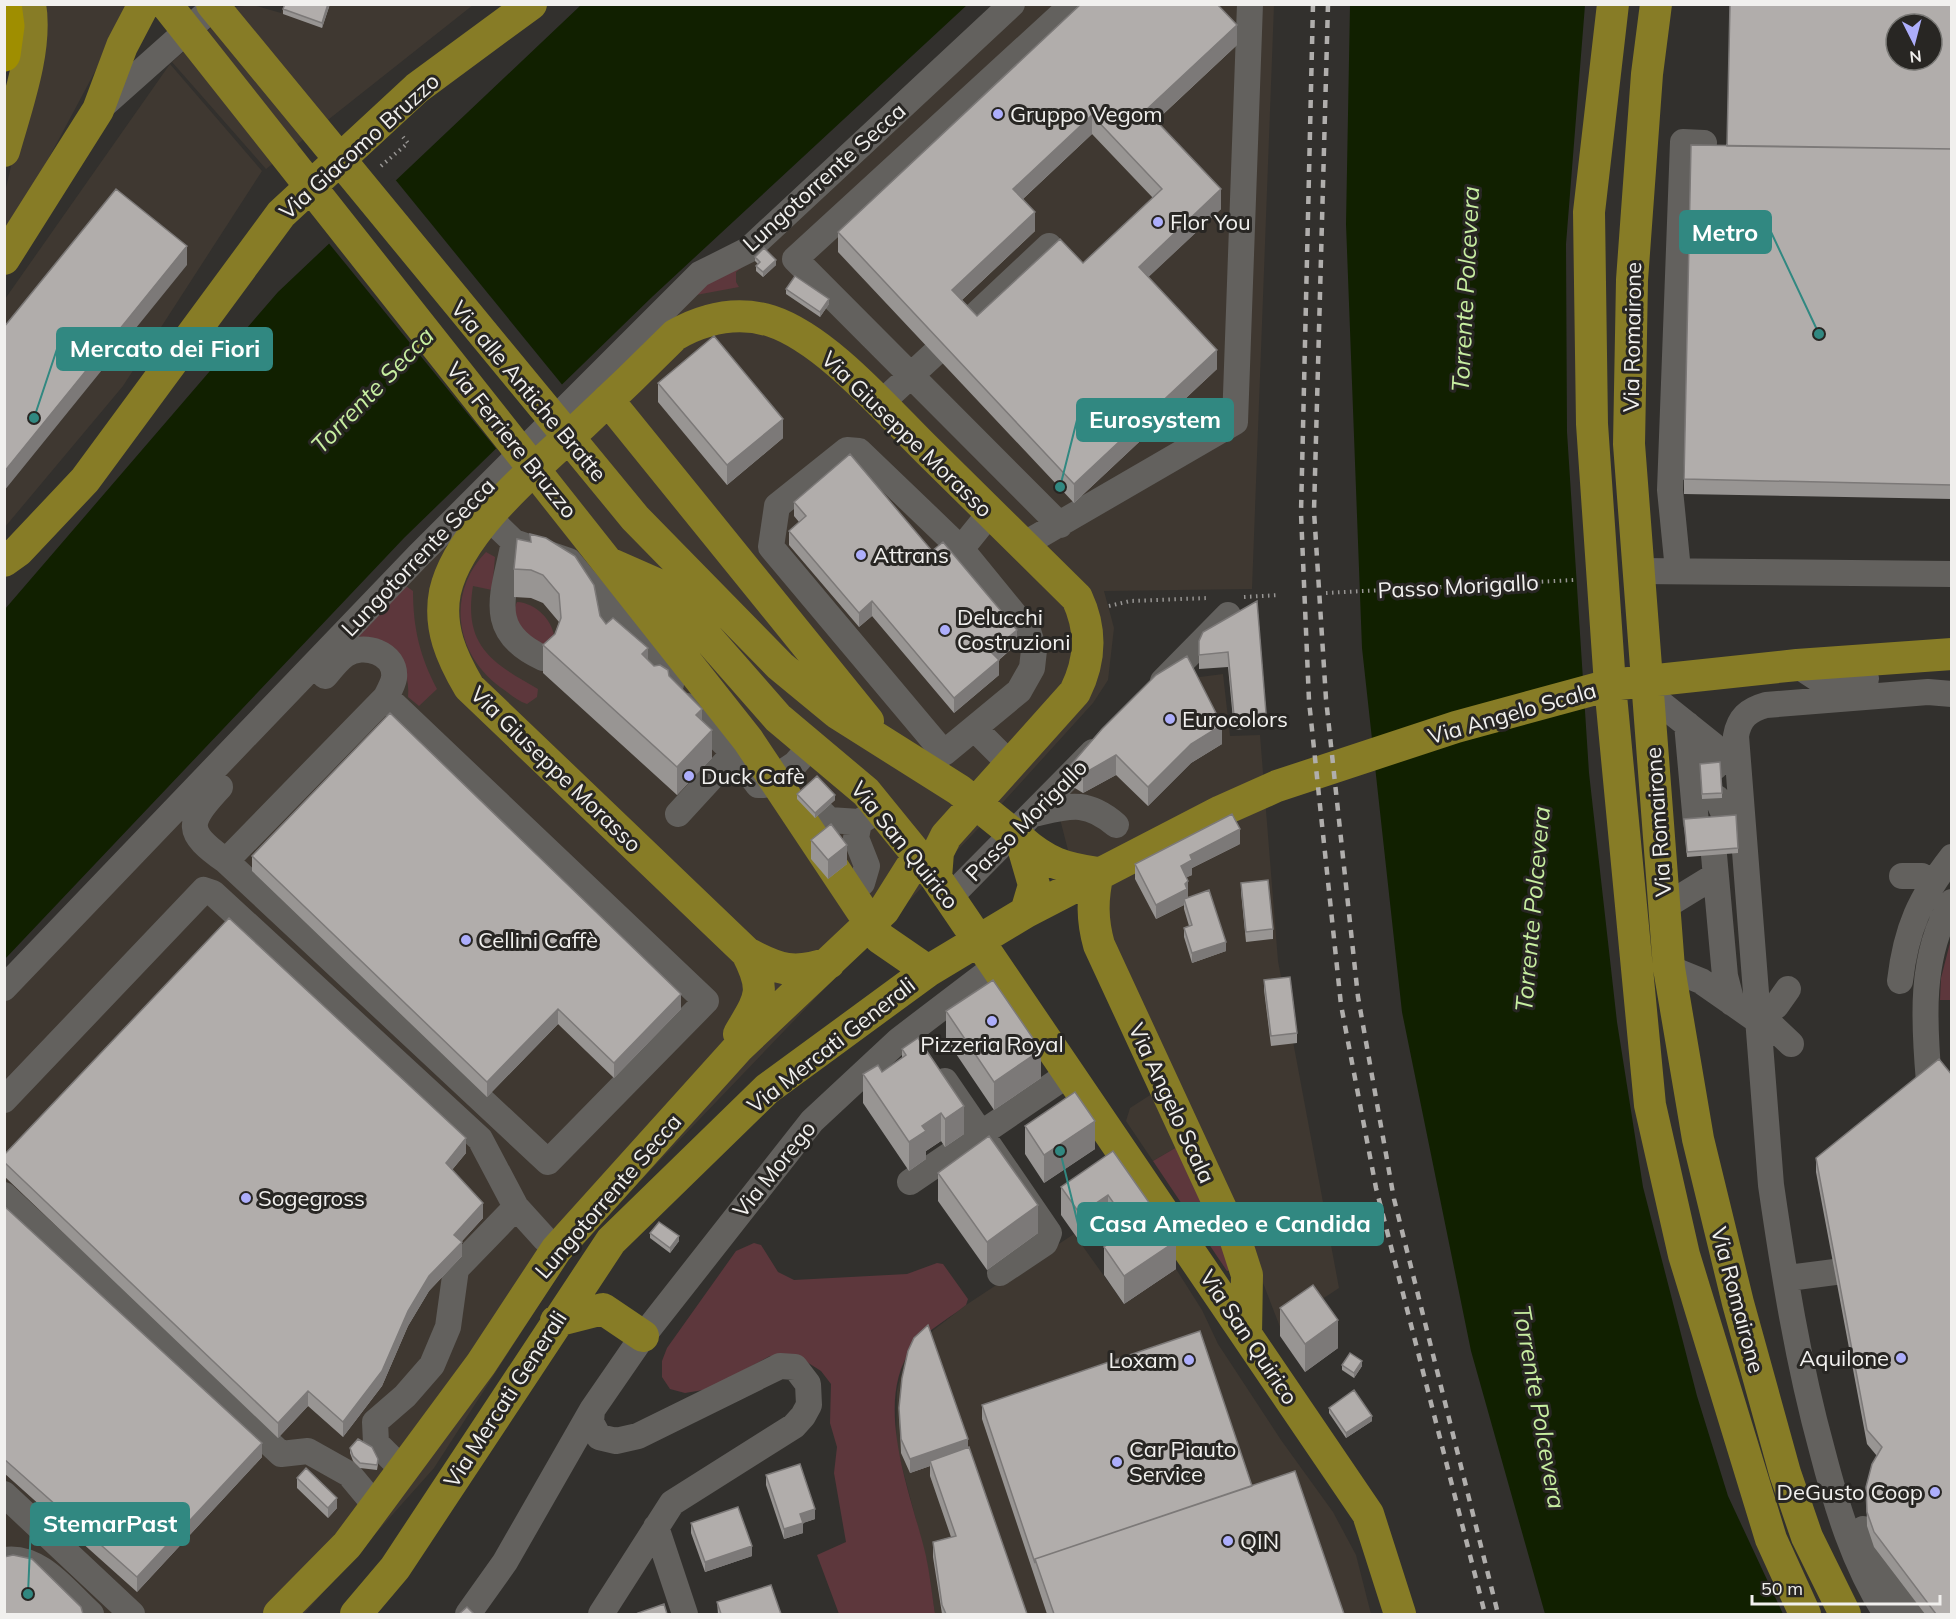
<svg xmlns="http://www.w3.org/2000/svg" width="1956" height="1619" font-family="Mulish,sans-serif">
  <rect width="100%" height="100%" fill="#32302d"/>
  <!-- built -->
  <path fill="#3f3831" d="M284,4L473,5L266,169L172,62L235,7L253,5L281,13Z
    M40,5L130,6L5,240V192L42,33Z
    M1027,5H1274L1252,589L1104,591L1114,628L1108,680L1093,703L996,810L575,1249L434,1468L304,1614H5L4,1000L415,574L700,289Z
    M170,64L262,171L123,386L5,527V299Z
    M1186,671L1200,677L1223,674L1230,736L1260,735L1278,961L1339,1288L1280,1327L1242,1228L1177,1147L1153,1161L1126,1121L1130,1108L1166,1085L1085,916L1060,819L1068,784Z
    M1074,1234L1124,1304L1176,1269L1202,1310L1218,1344L1281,1440L1333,1512L1356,1555L1371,1614H935L926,1558L896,1444L897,1391L904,1362L913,1346L966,1305Z"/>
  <!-- green -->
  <path fill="#5d373c" d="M753,259L736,272V282L739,287L696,295L691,288Z
    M486,552L495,557L492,590L473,586C463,646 492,663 538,689L537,697L527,704C517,701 509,693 500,687C455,654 446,593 486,552Z
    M406,586L413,591C413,628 420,657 437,689L419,706L408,697C411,656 386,655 355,640Z
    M517,602C536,603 553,620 555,640L542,648C529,635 507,621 517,602Z
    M1951,939V1000H1940L1941,978Z
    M1177,1147L1232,1270L1227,1271L1153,1161Z
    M754,1243L761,1245L778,1272L794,1280L907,1274L937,1263L943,1264L968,1299L966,1305C951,1317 923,1333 912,1348C872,1404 912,1496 926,1556C930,1575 932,1595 935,1614H839L817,1555L846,1542L834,1473L837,1447L830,1423L831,1384L821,1371L799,1357L770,1356L709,1389L685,1393L670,1389L662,1377V1361L667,1348L736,1251Z"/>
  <!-- water -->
  <path fill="#112000" d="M581,5H967L652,297L404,538L5,959V609L278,292Z
    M1350,5H1585L1566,244L1567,432L1589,773L1617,1022L1643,1187L1697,1396L1728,1496L1783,1614H1545L1471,1351L1402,1012L1362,648L1346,224Z"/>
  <!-- pier -->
  <path fill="#32302d" d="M394,178L564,387L498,451L327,241Z"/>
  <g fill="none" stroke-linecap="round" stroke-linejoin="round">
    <!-- path -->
    <path stroke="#979593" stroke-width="4" stroke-dasharray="1.5 4.5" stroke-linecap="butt" d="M381,166L408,143L403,137
      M1326,593L1574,580
      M1244,597L1279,595
      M1109,606L1130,601L1209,598"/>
    <!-- minor -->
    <path stroke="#63615e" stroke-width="26" d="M99,109L217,4
      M966,324L1049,246
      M880,404L934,354
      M488,517L514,542L569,561L671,684
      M1060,525L795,259L1073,4
      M514,542C504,594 484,631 543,658
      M1023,545L1235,422L1250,4
      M961,549L859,451L847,450L777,506L771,547L944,753L1019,691L1032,668L1034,650L1028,631L961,549L990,513
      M1678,570L1670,490L1683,142L1704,143
      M1638,571L1952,574
      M1797,665L1823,682L1866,679
      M325,676C331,669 338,660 345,655C363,642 397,653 394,678C393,684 389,691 386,697
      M1163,681L1228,615
      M1649,694L1714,746L1715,767
      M386,697L706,1001L548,1162L226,861Z
      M687,706L734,753L758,785H764L795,764L810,747
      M1687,724L1696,823
      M975,729L1010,764
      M220,787C186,823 185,832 226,861
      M1717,798L1727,821
      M821,812L829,820L859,822L881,809
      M678,814L734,753
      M1033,814C1069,806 1086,799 1116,825
      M859,822L856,838L867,866L862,883
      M1714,855L1725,976L1732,1003
      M1902,876H1922
      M950,897L1093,752
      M1664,907L1708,880
      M1669,968L1701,981L1754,1018L1772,1026L1791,1044
      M1900,981C1906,929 1920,898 1952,857
      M4,988L419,555L700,274L748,250L1012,4
      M1754,1018L1776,1006L1788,989
      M945,1081L1049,1233L1045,1243L1000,1273
      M1929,1082C1924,1024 1919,955 1952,902
      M4,1100L204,890L213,893L480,1139L516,1207L545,1239
      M910,1182L1070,1073
      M4,1195L281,1454L308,1451L349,1474L369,1498
      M1796,1277L1835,1272
      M395,1462L376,1443L375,1422L405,1396L432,1365L448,1327L456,1269L516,1207
      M4,1494L132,1614
      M656,1527L685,1614
      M1863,1529L1881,1569L1912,1614
      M4,1560C40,1554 67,1593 91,1614
      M468,1614L505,1562L592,1410
      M601,1614L672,1503L794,1426L803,1416L809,1405L808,1384L795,1367L780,1366L638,1436L616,1441L599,1437L591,1422L592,1410L643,1336L812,1121L899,1040L996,966
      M1886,1614C1854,1564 1837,1508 1822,1450C1798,1363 1784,1274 1771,1185L1736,736C1739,718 1748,710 1766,705L1928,692L1952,694"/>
    <!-- major -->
    <path stroke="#877c26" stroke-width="32" d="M166,4L748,740L880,938L928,971
      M212,4L635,518L780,666L837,713L959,790L1021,840L1034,885L1026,912
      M1613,4L1589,212L1592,424L1610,685L1650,1105L1684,1255L1771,1539L1805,1614
      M1656,4L1647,74L1632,280L1629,444L1669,968L1698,1139L1738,1303L1785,1473L1807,1537L1845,1614
      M4,151C16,108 38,49 30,4
      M4,259L98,110L122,46L144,4
      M608,400L868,721
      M4,561L18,551L85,480L281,214L417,88L531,4
      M613,565L663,587L778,718L866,792L936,878L1368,1514L1400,1614
      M1021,840C1047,863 1064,868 1098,873
      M1098,873C1092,899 1092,920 1099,945L1236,1241L1247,1275L1246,1334
      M829,963C794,975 779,970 747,953L469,687C452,658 438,628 445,592C459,530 537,467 583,424C614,395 645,365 675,335C705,318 738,311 771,321C826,339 887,411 928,451C977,500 1027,549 1077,598C1092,630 1091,660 1075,692L946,836L938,852L936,878
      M739,1034C760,998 767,992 747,953
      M556,1321L603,1309L643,1336
      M279,1614L347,1545L376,1506L481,1364L556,1250L739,1047L884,910L918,856
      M356,1614L395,1568L611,1241L767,1089L928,971L1026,912L1221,811L1277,786L1456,727L1610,685L1797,665L1952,654"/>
    <!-- highway -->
    <path stroke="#9f8e00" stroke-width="33" d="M4,55L8,26L5,4"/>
    <!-- rail -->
    <path stroke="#b0aeac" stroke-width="4.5" stroke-dasharray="8 8" stroke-linecap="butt" d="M1313,4L1301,513L1309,701L1341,1005L1376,1188L1485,1614
      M1328,4L1314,511L1326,699L1358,997L1394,1199L1498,1614"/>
  </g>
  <!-- wall -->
  <path fill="#989593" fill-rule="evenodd" d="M330,4L322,28L283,14V9Z
    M1952,4V499L1684,494V479L1727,146Z
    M1237,45L1156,121L1221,209L1148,277L1217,369L1074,503L838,252V232ZM1092,134L1153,198L1083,263L977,316L962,300L1035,231L1023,199Z
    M755,257L776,265L763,277L756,271V266L758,264L755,261Z
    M786,289L829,304L820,317L786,294Z
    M658,383L783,438L727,485L658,402Z
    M794,502L932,551L1017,644L999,660V675L954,713L872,616L859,627L789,545V531L799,522L794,516Z
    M530,534L606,624L654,666L669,676L702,721L712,758L677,795L543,673V645L555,634L559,622L543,603L531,598L514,597V569L530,542Z
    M1257,601L1266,713V727L1234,730L1228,667L1199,669V641Z
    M1102,729L1222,744L1191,763L1148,806L1116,775L1083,793L1070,785V766Z
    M1700,764L1722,793V798L1702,799Z
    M797,794L835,800L815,818L797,799Z
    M1684,824L1738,848V853L1687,857Z
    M811,840L847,864L828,879L811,859Z
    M1240,844L1192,868V875L1187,877L1188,896L1187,898L1226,951L1192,963L1184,937V928L1189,926L1184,909V905L1156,919L1135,879V864Z
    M252,856L681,1009L614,1078L558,1024L487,1097L252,871Z
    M1241,883L1273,929V939L1246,942L1241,892Z
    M1264,980L1297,1033V1043L1271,1046L1264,990Z
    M946,1011L1041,1078L994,1110L946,1039Z
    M902,1049L964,1134L945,1147L941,1141L926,1151V1159L909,1171L863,1103V1074L882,1072L902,1058Z
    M1025,1126L1095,1149L1044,1183L1025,1154Z
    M1113,1151L1176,1269L1124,1304L1104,1275V1247L1118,1237L1108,1223L1080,1242L1061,1215V1187Z
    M466,1153L452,1170L483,1218L462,1241V1256L429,1291L408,1326L382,1386L343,1437L308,1406L278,1438L4,1176V1155Z
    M1816,1158L1952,1614H1925L1874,1547L1867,1526L1866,1487L1877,1456L1867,1444L1816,1172Z
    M938,1173L1038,1233L987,1270L938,1201Z
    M4,1206L262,1457L137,1592L4,1473Z
    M650,1233L679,1241L670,1253L650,1238Z
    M1280,1308L1338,1348L1305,1372L1280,1336Z
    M1342,1365L1362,1366L1354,1378L1342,1370Z
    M982,1405L1252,1486L1344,1614H1047L982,1419Z
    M899,1408L968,1448L1027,1614H942L933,1557V1542L951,1537L930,1476V1466L910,1473L901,1453Z
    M1329,1408L1372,1421L1346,1438L1329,1413Z
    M350,1448L378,1464L377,1470L360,1468L353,1461L350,1453Z
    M766,1475L815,1519L803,1523V1533L784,1539L766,1485Z
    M297,1478L337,1508L328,1518L297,1488Z
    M691,1523L752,1556L705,1572L691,1533Z
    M717,1602L781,1614H718Z"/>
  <!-- shaded-wall -->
  <path fill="#7c7978" d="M328,4H330L322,28V23Z
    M1237,25V45L1146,130V110Z
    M1092,115V134L1013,208V189Z
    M1221,189V209L1139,286V267Z
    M1035,212V231L952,309V290Z
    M187,246V265L4,491V472Z
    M776,260V265L763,277V272Z
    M829,299V304L820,317V312Z
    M1217,350V369L1074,503V484Z
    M783,419V438L727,485V465Z
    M872,601V616L859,627V613Z
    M1017,630V644L991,666V652Z
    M648,648V676L642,654Z
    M999,660V675L954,713V698Z
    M702,709V737L696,715Z
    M1222,725V744L1191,763L1148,806V787L1191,744Z
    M712,730V758L677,795V767Z
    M1116,755V775L1083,793V774Z
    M835,795V800L815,818V813Z
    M1240,829V844L1192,868V875L1181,880V866L1190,855Z
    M847,845V864L828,879V860Z
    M1188,881V896L1187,897V903L1184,899V905L1156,919V905Z
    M1226,942V951L1192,963V953Z
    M681,994V1009L614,1078V1063Z
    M558,1009V1024L487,1097V1082Z
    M1041,1050V1078L994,1110V1082Z
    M964,1106V1134L945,1147V1119Z
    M941,1113V1141L926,1151V1159L909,1171V1142L922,1126Z
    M1095,1121V1149L1044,1183V1155Z
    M466,1138V1153L446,1177V1163Z
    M1108,1195V1223L1080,1242V1214Z
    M483,1203V1218L454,1250V1235Z
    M1038,1205V1233L987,1270V1242Z
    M679,1236V1241L670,1253V1248Z
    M1176,1241V1269L1124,1304V1276Z
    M462,1242V1256L429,1291L408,1326L382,1386L343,1437V1422L429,1276Z
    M1338,1320V1348L1305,1372V1344Z
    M1362,1361V1366L1354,1378V1373Z
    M308,1391V1406L278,1438V1423Z
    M1372,1416V1421L1346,1438V1433Z
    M968,1439V1453L930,1461V1466L910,1473V1459Z
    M262,1443V1457L137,1592V1577Z
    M337,1498V1508L328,1518V1508Z
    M815,1509V1519L803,1523V1533L784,1539V1529L800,1514Z
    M752,1546V1556L705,1572V1562Z"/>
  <!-- building -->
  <path fill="#b1adab" stroke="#7c7978" stroke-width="1.5" fill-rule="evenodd" d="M285,4H328L322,23L283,9Z
    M1081,4H1217L1237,25L1146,110L1221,189L1139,267L1217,350L1074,484L838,232ZM1092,115L1162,189L1083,263L1060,239L977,316L952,290L1035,212L1013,189Z
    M1730,4H1952V149L1727,146ZM1896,24H1932V60H1896Z
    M1691,145L1952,149V485L1684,479Z
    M116,189L187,246L4,472V327Z
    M764,248L776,260L763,272L756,266L760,262L755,257Z
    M795,276L829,299L820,312L786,289Z
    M714,336L783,419L727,465L658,383Z
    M850,454L932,551L943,542L1017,630L991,652L999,660L954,698L872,601L859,613L789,531L806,516L794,502Z
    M530,534L546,538L575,556L594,585L600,616L606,624L613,618L648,648L642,654L654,666L660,665L668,670L669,676L702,709L696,715L712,730L677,767L543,645L555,634L561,618L559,594L543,575L531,570L514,569L517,539L531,542Z
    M1257,601L1266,713L1234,716L1228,652L1199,655V641L1203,632Z
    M1187,656L1222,725L1191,744L1148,787L1116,755L1083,774L1070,766L1102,729L1156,675Z
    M390,713L681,994L614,1063L558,1009L487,1082L252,856Z
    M1720,762L1722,793L1702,794L1700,764Z
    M817,776L835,795L815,813L797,794Z
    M1232,814L1240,829L1190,855L1192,860L1181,866L1188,881L1185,884L1187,889L1156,905L1135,864Z
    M1736,815L1738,848L1687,852L1684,819Z
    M831,824L847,845L828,860L811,840Z
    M1268,880L1273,929L1246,932L1241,883Z
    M1209,890L1226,942L1192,953L1184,928L1192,925L1184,899Z
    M229,918L466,1138L446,1163L483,1203L454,1235L462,1242L429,1276L408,1311L382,1371L343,1422L308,1391L278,1423L4,1162V1155Z
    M1290,977L1297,1033L1271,1036L1264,980Z
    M993,980L1041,1050L994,1082L946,1011Z
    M918,1038L964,1106L945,1119L941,1113L922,1126L926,1131L909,1142L863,1074L878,1065L882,1072L906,1055L902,1049Z
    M1939,1059L1952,1075V1614H1936L1874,1532L1867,1512L1866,1487L1872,1464L1882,1447L1867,1430L1816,1158Z
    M1075,1092L1095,1121L1044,1155L1025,1126Z
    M989,1136L1038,1205L987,1242L938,1173Z
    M1113,1151L1176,1241L1124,1276L1104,1247L1131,1228L1108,1195L1080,1214L1061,1187Z
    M4,1206L262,1443L137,1577L4,1459Z
    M659,1222L679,1236L670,1248L650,1233Z
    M1313,1285L1338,1320L1305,1344L1280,1308Z
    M928,1325L968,1439L910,1459L901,1439L899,1408L902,1378L908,1351L914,1338Z
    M1200,1331L1252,1486L1035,1559V1563L982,1405Z
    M1350,1353L1362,1361L1354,1373L1342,1365Z
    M1354,1390L1372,1416L1346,1433L1329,1408Z
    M358,1439L372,1447L378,1459L377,1465L360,1463L353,1456L350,1448Z
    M969,1447L1027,1614H946L942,1605L933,1542L956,1536L930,1461Z
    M800,1464L815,1509L800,1514L803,1523L784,1529L766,1475Z
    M306,1468L337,1498L328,1508L297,1478Z
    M1295,1471L1344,1614H1054L1035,1559Z
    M738,1507L752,1546L705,1562L691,1523Z
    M13,1555L32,1559L81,1607L83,1614H4V1557Z
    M771,1585L781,1614H721L717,1602Z
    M664,1604L667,1614H639L638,1613Z
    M467,1607L474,1614H459Z"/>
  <!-- markers -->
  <g fill="#adaefb" stroke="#282623" stroke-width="2">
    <circle cx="998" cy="114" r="6"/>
    <circle cx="1158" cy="222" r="6"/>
    <circle cx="861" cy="555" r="6"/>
    <circle cx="945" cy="630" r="6"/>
    <circle cx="1170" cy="719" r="6"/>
    <circle cx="689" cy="776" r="6"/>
    <circle cx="466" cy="940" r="6"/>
    <circle cx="992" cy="1021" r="6"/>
    <circle cx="246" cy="1198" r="6"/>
    <circle cx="1901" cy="1358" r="6"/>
    <circle cx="1189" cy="1360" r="6"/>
    <circle cx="1117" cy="1462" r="6"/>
    <circle cx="1935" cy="1492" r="6"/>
    <circle cx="1228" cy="1541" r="6"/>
  </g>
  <g text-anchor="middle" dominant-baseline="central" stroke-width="6" stroke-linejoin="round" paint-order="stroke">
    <!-- poi labels -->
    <g font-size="22" fill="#f1f0ee" stroke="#282623" text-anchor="start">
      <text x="1010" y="114">Gruppo Vegom</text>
      <text x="1170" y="222">Flor You</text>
      <text x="873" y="555">Attrans</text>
      <text x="957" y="617">Delucchi<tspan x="957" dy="25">Costruzioni</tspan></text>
      <text x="1182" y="719">Eurocolors</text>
      <text x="701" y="776">Duck Cafè</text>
      <text x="478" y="940">Cellini Caffè</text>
      <text x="992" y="1044" text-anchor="middle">Pizzeria Royal</text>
      <text x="258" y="1198">Sogegross</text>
      <text x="1889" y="1358" text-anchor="end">Aquilone</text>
      <text x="1177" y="1360" text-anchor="end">Loxam</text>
      <text x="1129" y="1449">Car Piauto<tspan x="1129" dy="25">Service</tspan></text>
      <text x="1923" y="1492" text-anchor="end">DeGusto Coop</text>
      <text x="1240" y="1541">QIN</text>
    </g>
    <!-- street labels -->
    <g font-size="22" fill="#f1f0ee" stroke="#282623">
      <text transform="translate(359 146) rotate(-42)">Via Giacomo Bruzzo</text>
      <text transform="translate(824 177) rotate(-42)">Lungotorrente Secca</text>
      <text transform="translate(1632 337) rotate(-89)">Via Romairone</text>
      <text transform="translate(529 391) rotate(50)">Via alle Antiche Bratte</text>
      <text transform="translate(907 434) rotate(44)">Via Giuseppe Morasso</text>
      <text transform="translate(512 440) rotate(51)">Via Ferriere Bruzzo</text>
      <text transform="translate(418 557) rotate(-46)">Lungotorrente Secca</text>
      <text transform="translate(1458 586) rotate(-3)">Passo Morigallo</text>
      <text transform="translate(1512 713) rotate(-16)">Via Angelo Scala</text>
      <text transform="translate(556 769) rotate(44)">Via Giuseppe Morasso</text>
      <text transform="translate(1026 820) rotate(-45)">Passo Morigallo</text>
      <text transform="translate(1658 822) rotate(-94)">Via Romairone</text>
      <text transform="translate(905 845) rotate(51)">Via San Quirico</text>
      <text transform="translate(831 1045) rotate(-38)">Via Mercati Generali</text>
      <text transform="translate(1172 1103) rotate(65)">Via Angelo Scala</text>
      <text transform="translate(774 1169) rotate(-51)">Via Morego</text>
      <text transform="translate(608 1196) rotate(-49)">Lungotorrente Secca</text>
      <text transform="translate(1738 1300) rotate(75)">Via Romairone</text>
      <text transform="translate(1249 1337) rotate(56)">Via San Quirico</text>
      <text transform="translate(505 1399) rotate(-57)">Via Mercati Generali</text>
    </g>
    <!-- water labels -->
    <g font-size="24" font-style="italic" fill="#c7eea1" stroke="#282623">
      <text transform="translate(1465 289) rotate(-87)">Torrente Polcevera</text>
      <text transform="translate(372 390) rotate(-46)">Torrente Secca</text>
      <text transform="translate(1532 909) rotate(-85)">Torrente Polcevera</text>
      <text transform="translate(1540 1407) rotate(80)">Torrente Polcevera</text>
    </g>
  </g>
  <!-- callouts -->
  <path fill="none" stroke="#318881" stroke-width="2" d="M1819 334L1771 232M34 418L57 349M1060 487L1077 420M1060 1151L1078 1224M28 1594L31 1524"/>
  <g fill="#318881" stroke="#282623" stroke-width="2">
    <circle cx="1819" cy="334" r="6"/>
    <circle cx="34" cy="418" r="6"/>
    <circle cx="1060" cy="487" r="6"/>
    <circle cx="1060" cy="1151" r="6"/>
    <circle cx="28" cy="1594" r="6"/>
  </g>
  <g fill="#318881" stroke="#318881" stroke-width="2">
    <rect x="1680" y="211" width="91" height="42" rx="6"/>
    <rect x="57" y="328" width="215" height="42" rx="6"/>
    <rect x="1077" y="399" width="156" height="42" rx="6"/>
    <rect x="1078" y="1203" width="305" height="42" rx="6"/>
    <rect x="31" y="1503" width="158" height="42" rx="6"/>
  </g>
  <g font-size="24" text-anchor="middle" font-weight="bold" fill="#fff">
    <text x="1725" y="241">Metro</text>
    <text x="165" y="357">Mercato dei Fiori</text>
    <text x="1155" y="428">Eurosystem</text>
    <text x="1230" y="1232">Casa Amedeo e Candida</text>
    <text x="110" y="1532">StemarPast</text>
  </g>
  <!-- border -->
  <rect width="1956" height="1619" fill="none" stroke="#f1f0ee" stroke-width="12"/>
  <!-- north arrow -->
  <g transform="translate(1914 42) rotate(174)"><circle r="28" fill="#282623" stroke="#787774" stroke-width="1.5"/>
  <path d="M0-4.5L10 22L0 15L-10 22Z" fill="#adaefb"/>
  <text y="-9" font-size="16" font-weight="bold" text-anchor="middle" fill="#f1f0ee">N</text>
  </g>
  <!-- scale -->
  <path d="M1752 1595v9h188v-9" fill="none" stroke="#f1f0ee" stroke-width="3"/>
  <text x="1761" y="1595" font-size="18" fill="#f1f0ee" stroke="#282623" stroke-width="4.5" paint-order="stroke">50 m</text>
</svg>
